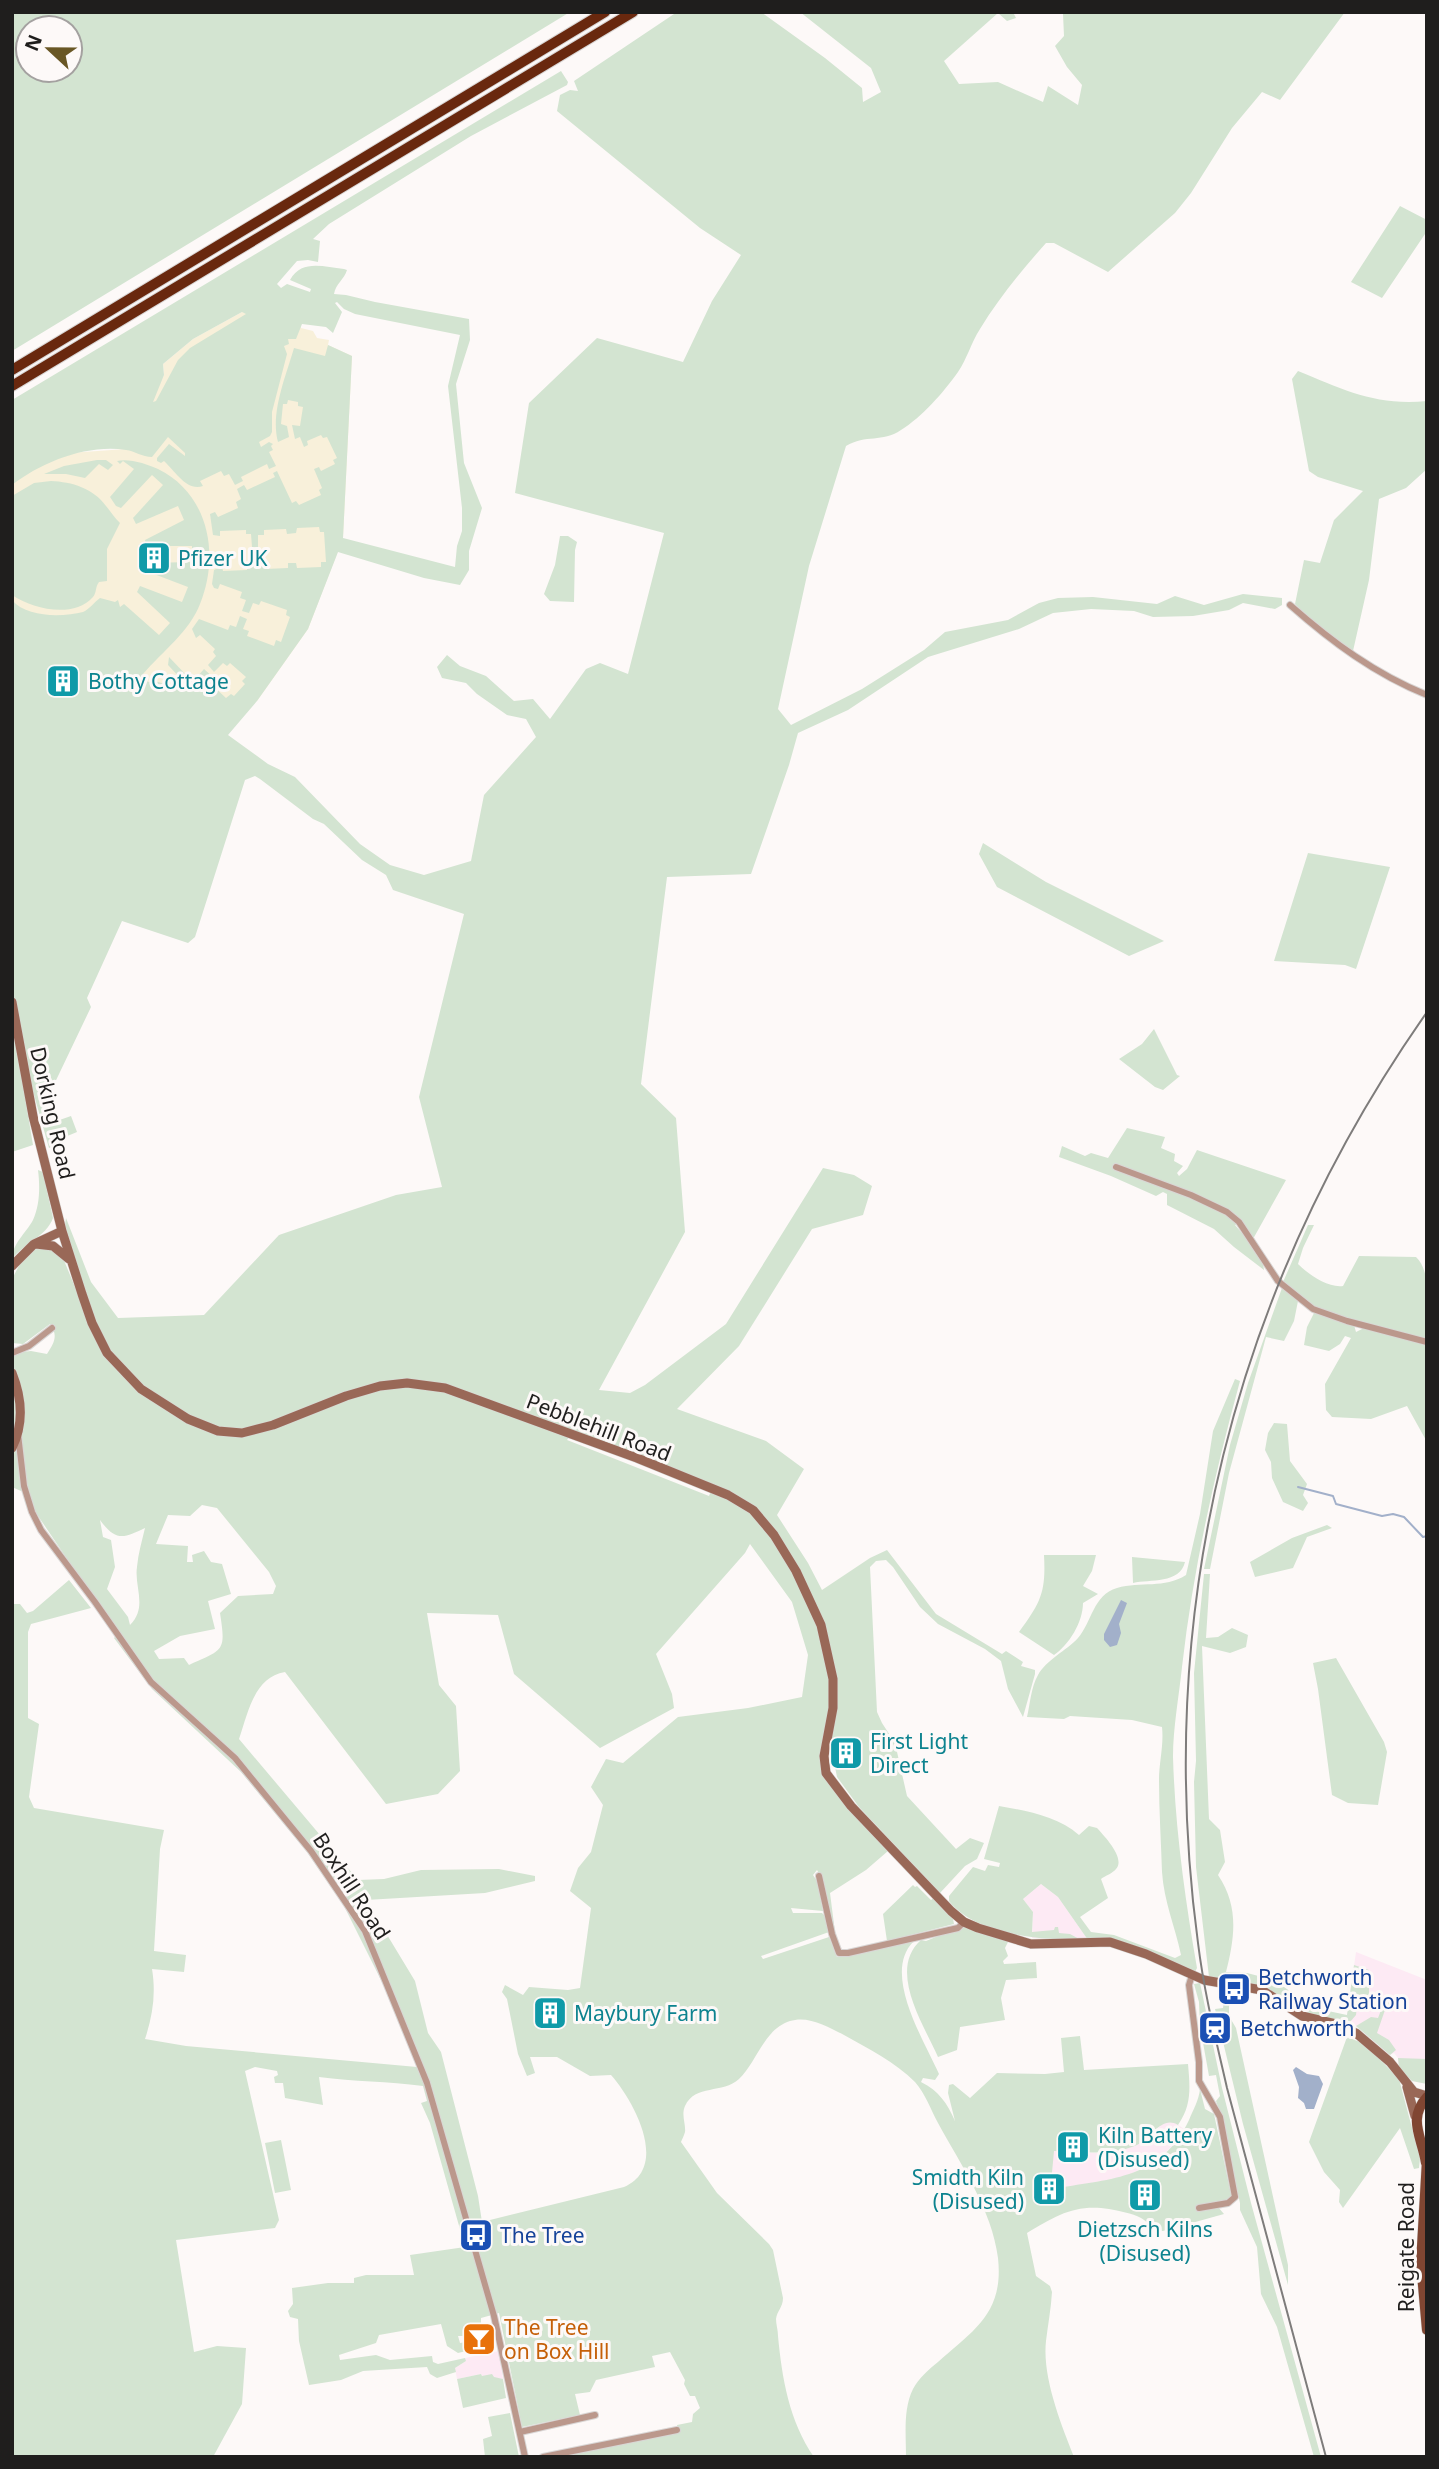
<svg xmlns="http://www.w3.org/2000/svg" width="1439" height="2469" font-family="'Noto Sans',sans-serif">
  <rect width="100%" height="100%" fill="#fdf9f8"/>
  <!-- commercial -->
  <path fill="#f8f0da" d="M242,312L301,324V328L313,331L317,338L329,340L328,345L352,356L343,538L308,629L257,701L166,693L12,621V457L126,449L164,375L163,364L193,339Z"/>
  <!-- industrial -->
  <path fill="#fdeaf4" d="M1041,1884L1058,1897L1088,1940L1032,1938L1033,1912L1023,1899Z
    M1356,1952L1427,1980V2084L1412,2081L1399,2068L1398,2058L1394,2053L1390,2055L1386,2053L1356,2026L1346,2022Z
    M1166,2121L1174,2122L1184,2129L1172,2146L1159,2159L1126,2177L1057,2189L1052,2173L1053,2151L1096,2153L1129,2148L1142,2142Z
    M499,2351L503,2379L482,2376L481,2374L457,2379L455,2368L466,2361L465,2358Z"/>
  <!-- green -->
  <path fill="#d3e4d1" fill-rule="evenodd" d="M12,12H570L12,351ZM70,28V70H28V28Z
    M677,12H761L825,58L862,88L863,102L881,92L871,68L800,12H1013L1016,18L1007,21L998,13L944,61L959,84L998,82L1043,102L1048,86L1078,105L1082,85L1067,67L1055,46L1064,36L1063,14L1041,12H1345L1280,100L1262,92L1232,128L1191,193L1175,213L1108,272L1054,243H1046C1022,270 999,298 980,329C971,343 967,359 958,372C943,393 922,417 901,430C882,443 866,434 846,446L809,566L778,709L791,725L862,689L924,650L945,632L1008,620L1039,603L1058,598L1093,597L1157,604L1175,596L1204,605L1243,594L1282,598V605L1275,609L1243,603L1229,610L1193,616L1153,617L1134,611L1091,609L1053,613L1019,629L928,657L848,710L798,733L789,765L751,874L667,877L641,1084L676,1118L685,1232L599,1390L630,1393L645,1385L726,1324L823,1168L854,1175L872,1186L863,1215L812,1229L739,1346L677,1409L766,1441L804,1469L777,1515L808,1563L822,1590L870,1558L887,1550L936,1614L1002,1654L1006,1651L1023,1662L1021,1666L1035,1670V1674L1023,1717L1008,1689L1001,1661L985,1649L938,1624L920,1607L893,1567L886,1560L876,1561L870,1567L877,1712L882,1723L895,1743L907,1796L956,1849L970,1838L984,1843L977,1859L965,1866L940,1893L859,1807L837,1777L831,1747L823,1746L822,1764L888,1851L866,1870L830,1893L836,1940L822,1879L817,1870L813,1875L817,1881L823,1911L791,1908L793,1913H822L826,1917L829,1932L761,1956L763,1959L829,1937L837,1957L910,1940L913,1942C882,1974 924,2040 939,2074L935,2080L923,2078L921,2082C939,2091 947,2103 955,2121L948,2093L949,2085L953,2084L970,2098L997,2073L1045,2074L1064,2072L1061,2038L1080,2036L1084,2070L1188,2064C1190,2087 1192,2105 1178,2125C1162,2115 1151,2138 1137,2145C1112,2156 1081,2152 1054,2151L1052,2173L1057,2188C1112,2179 1162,2178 1189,2120C1193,2110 1199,2100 1200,2089L1205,2109L1214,2114L1232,2199L1218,2207L1224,2214L1163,2231C1152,2231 1150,2223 1141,2218C1132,2213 1119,2211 1109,2209C1074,2204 1056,2216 1027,2233L1036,2276L1050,2286L1052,2292C1051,2309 1048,2324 1046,2341C1042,2377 1061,2424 1074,2457H906C906,2435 903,2409 913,2389C919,2378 928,2370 938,2362C974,2330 1004,2313 998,2258C992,2210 961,2165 938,2123C931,2110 925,2093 915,2082C895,2062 869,2049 844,2035C829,2027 808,2015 790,2021C764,2029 757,2062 739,2079C723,2094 695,2084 685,2106C681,2115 686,2124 685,2132C684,2136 682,2139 681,2142L717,2193L769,2244L773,2250L783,2298C783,2307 777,2311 776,2319C776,2324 778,2330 778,2336C782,2378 789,2421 814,2457H554L678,2431L677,2425L692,2422L693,2414L700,2408L695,2396H690L684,2384L685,2380L670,2352L652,2356L655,2367L596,2380L590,2392L575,2394L580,2415L522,2427L499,2313L481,2318V2328L473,2330V2332L469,2333L470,2336H458L460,2343L473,2341L474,2349L458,2353L447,2346L441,2324L379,2335L376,2343L339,2355L340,2360L376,2355L390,2360L432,2356L433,2362L438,2364L465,2358L466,2361L455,2368L456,2372L437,2378L430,2374L427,2367L363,2371L341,2380L309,2385L299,2341L298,2319L290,2317L288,2311L293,2304L292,2288L328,2283H354V2278L366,2275H414L410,2255L465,2247L430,2123L421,2103L427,2101L423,2086C388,2081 354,2082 319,2077L323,2105L285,2098L283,2083H275L274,2077L278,2075L277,2071L255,2067L245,2071L279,2220L275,2228L176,2240L194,2352L217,2346L246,2348L242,2404L213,2457H12V1604H20L27,1613L33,1611L69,1580L91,1608L31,1624L28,1632V1718L39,1724L29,1797L34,1808L164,1830L160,1849L154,1951L186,1955L184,1972L152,1969C156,1993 153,2015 145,2039L186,2046L417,2067L388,1994L344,1906L307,1852L241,1772L152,1689L114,1638L118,1634L34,1510L28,1487L21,1491L12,1487V1353L31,1351L47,1354C55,1342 58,1335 50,1324L23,1344L12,1343V1279L22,1260L31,1251L40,1248H49L63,1258L99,1345L109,1351L94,1321L65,1225L66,1218L91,1282L118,1318L204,1315L279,1235L396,1195L442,1187L419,1097L464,914L393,890L386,875L362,860L324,824L313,819L260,779L255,776L245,780L195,937L188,943L122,921L87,998L91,1007L49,1095L51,1123L71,1116L77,1132L65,1137L64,1143L49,1148L34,1095L25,1097L33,1145L12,1152V600C27,618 63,617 83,612C90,609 94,602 100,598L115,602L118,600L120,607L124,604L159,635L170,623L137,592L140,586L182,602L188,587L146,571L147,563L192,562V546H146L145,540L184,520L178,506L136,524L133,518L163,485L152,475L121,508L116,506L110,497L134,469L123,461L120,464L117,461C129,458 147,464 158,469C209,494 220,555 200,604C190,631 162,652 143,674L148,682C156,679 168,685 174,690L183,681L168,665L169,657L189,678L193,674L197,677L204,669L215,679L211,684L226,698L231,694L234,696L245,684L242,681L246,677L230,663L227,666L223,663L214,672L208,665L216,656L213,652L215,649L200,635L196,638L192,629L199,619L228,630L230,625L236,627L240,616L247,619L243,629L249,631L247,636L274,646L276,640L281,642L290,617L286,615L287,610L261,601L259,605L253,603L249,613L242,611L246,600L240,598L242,592L220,584L218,589L214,588L212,584L214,570L222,566L223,571L247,570V566L252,565L251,553H258L259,564H265V569L288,568V563H296L297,568L321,567V562H326L324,532H320L319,527L297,528L296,533L287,534L286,529L264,530V535H258V547H252L251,534H246V530L220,531V536L213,535L210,514L215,512L218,517L238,508L236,502L241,499L237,489L244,485L247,490L275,477L273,473L277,471L292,503L296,501L299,505L321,495L319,490L322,488L314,469L319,467L321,471L335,464L333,460L337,458L327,437L323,438L321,435L307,441L308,445L304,447L300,437L295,439L292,425L300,426L303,407L298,406V402L288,400L287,404H283L281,424L287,426L289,437L278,442C270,413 286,376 294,348L325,356L328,345L352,356L343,538L455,567L457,546L462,531V508L448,386L460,335L355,314L344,309L337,302L335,303L342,312L333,333L326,327L302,324L296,339H288L289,344L284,346L287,354L272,412V432L270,436L259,442L261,447L269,442L273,444L271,446L273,450L269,452L276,466L269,469L267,464L241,477L243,481L235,485L229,474L224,476L221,471L200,481L203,486C187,492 175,471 164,461L161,463L157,461V458L169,444L185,456V453L168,437L152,457C142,457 135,451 126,450C87,444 42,462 12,485V400L561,71L568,82L567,85L471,136L329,224L313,239L320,241L318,262L308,260L297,261L277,284L281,288L287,284L310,292L311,289L290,280C302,259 323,267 344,269L347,270C344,280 336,283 334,294L346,295L375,302L469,319L470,340L456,384L464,463L482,508L469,551V570L460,585L424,578L338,552L308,629L257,701L228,735L268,764L295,777L360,844L390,865L424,875L471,861L484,795L536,737L526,719L507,715L477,694L466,683L442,678L437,667L447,655L460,666L486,676L514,701L533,699L550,719L586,669L600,663L628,674L664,533L515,493L529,403L597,338L683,362L712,301L741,255L700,228L557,111L560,95L570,90L578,91L574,81ZM242,312L246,314L190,348L178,360L156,401L153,402L164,375L163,364L193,339ZM572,1433L713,1486L709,1496L567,1440ZM202,1505L217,1508L269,1572L276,1586L273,1594L238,1596L220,1613C226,1652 224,1649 189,1665L184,1658L159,1659L154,1651L180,1636L215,1629L208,1601L231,1594L222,1564L211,1562L204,1551L192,1555L193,1562H187L188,1546L156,1544L168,1515L190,1516ZM100,1520C116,1542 124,1538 145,1528C142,1541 138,1554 137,1567C134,1587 148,1607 130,1625L128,1617L107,1589L115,1567L111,1540L103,1537ZM750,1544L792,1602L808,1655L802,1697L748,1708L678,1717L623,1763L606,1759L591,1787L603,1805L591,1852L578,1868L570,1891L591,1908L580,1988L568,1990L529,1987L523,1995L505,1985L502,1992L507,1999L518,2054L527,2076L535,2073L530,2057H557L590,2076L611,2075C634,2101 670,2167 624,2187L482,2222L478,2196L441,2052L428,2033L415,1981L366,1900L485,1893L535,1881V1876L499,1869L421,1870L384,1879L358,1880L239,1739C248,1713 254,1677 285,1672L386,1804L438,1794L460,1771L456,1706L439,1685L427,1613L498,1615L514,1674L600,1748L674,1708L672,1694L656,1654L745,1553Z
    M1400,206L1427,220V231L1382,298L1351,282Z
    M1298,371C1344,390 1376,406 1427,401V469L1406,488L1379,499L1369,580L1353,651L1320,628L1295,604L1304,560L1320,563L1334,520L1363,491L1318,477L1309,471L1292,379Z
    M97,460H106L113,465L108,470L99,464L85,478L66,474H44L64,466Z
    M51,481C72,482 93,488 106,506C111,512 114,517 120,523L107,549V581L99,582C95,587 97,592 93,597C73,619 33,609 12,595V496L34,483Z
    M560,536H568L577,542L575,550L574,602L550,601L544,594L555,565Z
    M983,843L1046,882L1164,941L1129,956L997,887L979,854Z
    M1308,853L1390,867L1356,969L1345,965L1274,961Z
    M1154,1029L1177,1075L1180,1076L1163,1090L1155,1087L1119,1059L1142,1044Z
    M1127,1128L1165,1137L1161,1148L1175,1154L1174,1161L1183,1166L1177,1173L1179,1176L1187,1169L1197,1150L1286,1180L1253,1239L1242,1223L1235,1225C1245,1237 1263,1254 1264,1270L1234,1247L1214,1229L1167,1205V1194L1163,1192L1156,1196L1111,1176L1059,1157L1062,1146L1085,1156L1091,1153L1108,1158Z
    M38,1170L43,1172L53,1218C46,1237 24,1243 12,1259C12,1244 26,1233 33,1220C40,1205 40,1186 38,1170Z
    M1308,1225H1314L1303,1248L1298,1264C1309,1275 1328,1288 1343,1286L1359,1256L1416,1257C1433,1272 1427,1318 1427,1340L1344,1319L1318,1309L1283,1282Z
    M1282,1288L1298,1301L1294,1321L1284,1341L1266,1337L1229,1473L1210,1569H1204L1230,1445L1248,1383Z
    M1314,1313L1354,1325L1356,1332L1364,1328L1427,1344V1442L1407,1406L1371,1419L1332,1417L1326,1410L1325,1384L1351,1338L1345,1336L1340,1344L1329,1351L1304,1345L1307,1327Z
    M1235,1379L1240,1381C1214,1476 1193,1570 1182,1667C1179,1696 1173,1728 1173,1757C1175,1827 1185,1899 1197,1968L1194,1974L1146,1952L1088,1940L1058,1897L1041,1884L1023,1899L1033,1912L1032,1932L1054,1930L1055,1927H1058L1059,1933L1070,1934L1081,1940C1040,1940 976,1935 949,1901V1896L973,1867L985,1871L988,1865L999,1867L1000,1863L984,1859L999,1806C1027,1811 1057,1816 1079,1835L1089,1826L1097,1828C1104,1836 1126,1858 1116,1869C1113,1873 1105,1876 1101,1879L1108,1898L1080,1917L1091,1932L1114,1935L1175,1958L1181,1955C1175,1926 1164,1902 1162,1872C1161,1841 1159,1810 1159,1780C1159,1762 1164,1745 1162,1727L1132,1720L1070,1716L1064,1719L1027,1717C1030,1704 1031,1687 1038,1675C1046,1660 1066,1651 1078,1638C1092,1622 1093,1595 1117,1588C1141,1581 1164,1589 1186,1575L1200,1514L1213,1431Z
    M1274,1423L1287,1424L1290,1461L1307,1484L1303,1495L1308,1503L1303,1511L1283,1502L1272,1478L1271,1462L1265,1450L1268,1433Z
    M1327,1525L1332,1528L1307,1537L1293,1568L1255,1577L1250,1562L1292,1538Z
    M1044,1555H1096L1092,1571L1083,1586L1098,1594L1083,1603C1083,1622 1069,1645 1054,1655L1019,1632C1041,1602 1046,1592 1044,1555Z
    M1132,1557L1185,1562C1180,1584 1150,1579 1133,1583Z
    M1204,1574H1210L1206,1638L1218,1637L1232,1628L1248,1635L1246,1647L1230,1653L1202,1646L1209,1819L1220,1830L1225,1862L1218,1875C1239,1906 1235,1937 1226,1972L1247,1973L1274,1980L1314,2008L1347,2015L1354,1965L1369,1970V1997L1358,1996L1356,2015L1350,2022L1316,2017L1301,2011L1277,1994L1209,1977L1196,1867L1194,1782L1196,1761L1194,1673Z
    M1336,1658L1384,1742L1387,1752L1378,1805L1348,1803L1332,1795L1318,1689L1313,1663Z
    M913,1885L915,1887L917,1886L931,1900L934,1898L953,1919L954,1924L887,1941L883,1914Z
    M965,1925L1009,1940L1005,1948L1008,1956L1003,1961L1004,1964L1036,1962L1037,1978L1006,1980L1001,1998L1005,2020L960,2027L957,2050L938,2057C924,2025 887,1970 921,1940L926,1941Z
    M1200,1983L1222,2088L1251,2203L1321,2457H1314L1277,2327L1261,2294L1257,2247L1240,2210V2203L1221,2115L1216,2101L1220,2096L1216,2075L1209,2076L1200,2026L1199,2002L1194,1984Z
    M1400,1997L1402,1999L1385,2010L1377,2033L1389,2040L1396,2050L1390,2055L1356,2026L1371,2017L1378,2018L1383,2005Z
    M1229,2000V2016L1236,2028L1288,2265V2285L1243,2124L1215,2009L1223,2008L1224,2001Z
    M1347,2037L1365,2044L1399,2079L1420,2158L1419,2168L1414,2169L1400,2128L1343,2208L1339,2202L1340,2190L1324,2172L1309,2142Z
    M1398,2058L1427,2059V2084L1412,2081L1399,2068Z
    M281,2140L291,2190L275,2193L265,2143Z
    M481,2374L482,2376L492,2374L494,2377L503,2379L506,2398L463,2408L457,2379Z
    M510,2413L519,2457H485L483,2439L492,2436L488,2417Z"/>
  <!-- water -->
  <path fill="#a2b0ca" d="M1121,1600L1127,1603L1119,1624L1121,1633L1117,1645L1110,1647L1104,1640V1634Z
    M1296,2067L1307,2074L1319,2076L1323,2084L1314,2109H1306L1304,2103L1298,2098L1299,2087L1293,2070Z"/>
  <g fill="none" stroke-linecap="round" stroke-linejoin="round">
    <!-- stream -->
    <path stroke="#a2b0ca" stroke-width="2" d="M1298,1487L1333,1496L1336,1504L1382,1516L1393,1514L1404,1517L1423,1537L1427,1536"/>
    <!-- minor casing -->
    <g stroke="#d9d6d5" stroke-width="8">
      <path id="minor" d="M1290,605C1332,642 1375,674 1427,695
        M1116,1167L1191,1195L1227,1212L1239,1222L1278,1281L1313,1309L1347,1321L1427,1342
        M12,1353L29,1346L52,1328
        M18,1434L24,1486L32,1512L41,1530L95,1602L151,1682L235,1758L311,1851L365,1931L427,2083L494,2316L525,2457
        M819,1876L832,1934L839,1953H848L958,1928L964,1922
        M1192,1975L1189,1985L1199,2062V2081L1220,2117L1235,2197L1228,2203L1199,2208
        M520,2432L595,2415
        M543,2457L677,2430"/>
    </g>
    <!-- secondary casing -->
    <g stroke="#d9d6d5" stroke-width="10">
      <path id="secondary" d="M12,1002L33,1116L62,1231L82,1294L92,1323L107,1353L141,1389L188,1419L218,1431L242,1433L273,1425L346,1396L380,1386L407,1383L445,1388L637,1458L728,1495L753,1510L774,1535L796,1571L821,1625L833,1679V1708L824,1756L826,1773L851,1806L951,1911L964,1922L978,1928L1031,1944L1110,1942L1146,1954L1204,1980L1262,1990L1302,2016L1336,2024L1356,2033L1390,2062L1414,2092L1427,2096
        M36,1244L53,1246L69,1259
        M12,1266L34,1244L62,1231
        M12,1373C22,1398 24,1424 12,1448
        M1407,2087L1415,2116"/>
    </g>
    <!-- primary casing -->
    <g stroke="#d9d6d5" stroke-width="11">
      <path id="primary" d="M1427,2160L1421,2263L1427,2330
        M1426,2163C1422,2137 1407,2119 1427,2097"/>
    </g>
    <!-- motorway casing -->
    <g stroke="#d9d6d5" stroke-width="12">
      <path id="motorway" d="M12,370L605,12
        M12,386L633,12"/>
    </g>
    <!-- minor -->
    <use href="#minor" stroke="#bb988c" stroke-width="6"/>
    <!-- secondary -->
    <use href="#secondary" stroke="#996857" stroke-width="9"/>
    <!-- primary -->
    <use href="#primary" stroke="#804632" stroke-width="10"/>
    <!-- motorway -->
    <use href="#motorway" stroke="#69280e" stroke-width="10"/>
    <!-- rail -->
    <path stroke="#7e7c7b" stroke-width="2" d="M1326,2457L1227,2088C1216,2040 1204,1992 1198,1943C1153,1609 1234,1287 1427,1012"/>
  </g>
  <!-- icons -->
  <defs>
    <g id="building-square" transform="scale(1.75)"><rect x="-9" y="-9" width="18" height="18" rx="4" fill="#0f9aa8" stroke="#fdf9f8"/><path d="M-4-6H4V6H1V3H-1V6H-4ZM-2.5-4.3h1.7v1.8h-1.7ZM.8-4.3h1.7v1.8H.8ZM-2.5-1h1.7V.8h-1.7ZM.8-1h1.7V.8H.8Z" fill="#fff"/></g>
    <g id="bus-square" transform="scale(1.75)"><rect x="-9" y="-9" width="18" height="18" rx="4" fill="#1a4fb4" stroke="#fdf9f8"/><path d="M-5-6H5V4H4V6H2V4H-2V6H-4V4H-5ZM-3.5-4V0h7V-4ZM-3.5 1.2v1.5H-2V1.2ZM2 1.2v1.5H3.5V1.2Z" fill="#fff"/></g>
    <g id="station-square" transform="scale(1.75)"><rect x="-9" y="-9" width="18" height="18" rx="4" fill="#1a4fb4" stroke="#fdf9f8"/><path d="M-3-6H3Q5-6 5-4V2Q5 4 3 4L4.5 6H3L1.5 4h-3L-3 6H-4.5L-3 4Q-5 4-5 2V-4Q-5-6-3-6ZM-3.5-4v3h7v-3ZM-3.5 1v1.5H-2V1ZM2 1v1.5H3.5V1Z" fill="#fff"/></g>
    <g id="bar-square" transform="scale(1.75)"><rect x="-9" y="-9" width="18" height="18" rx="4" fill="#e8710a" stroke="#fdf9f8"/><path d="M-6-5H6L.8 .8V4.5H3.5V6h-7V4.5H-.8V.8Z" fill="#fff"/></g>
  </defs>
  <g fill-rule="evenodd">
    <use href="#building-square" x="154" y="558"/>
    <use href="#building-square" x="63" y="681"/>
    <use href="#building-square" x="846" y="1753"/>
    <use href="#bus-square" x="1234" y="1989"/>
    <use href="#building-square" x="550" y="2013"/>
    <use href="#station-square" x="1215" y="2028"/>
    <use href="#building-square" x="1073" y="2147"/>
    <use href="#building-square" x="1049" y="2189"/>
    <use href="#building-square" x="1145" y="2195"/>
    <use href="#bus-square" x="476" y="2235"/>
    <use href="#bar-square" x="479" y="2339"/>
  </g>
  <g text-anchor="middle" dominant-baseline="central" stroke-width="6" stroke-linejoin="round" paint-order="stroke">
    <!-- culture labels -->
    <g font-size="21" fill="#0d838f" stroke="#fdf9f8" text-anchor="start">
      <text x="178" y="558">Pfizer UK</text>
      <text x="88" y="681">Bothy Cottage</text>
      <text x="870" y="1741">First Light<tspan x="870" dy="24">Direct</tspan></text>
      <text x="574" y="2013">Maybury Farm</text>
      <text x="1098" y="2135">Kiln Battery<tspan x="1098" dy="24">(Disused)</tspan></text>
      <text x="1024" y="2177" text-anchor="end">Smidth Kiln<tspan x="1024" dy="24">(Disused)</tspan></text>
      <text x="1145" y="2229" text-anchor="middle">Dietzsch Kilns<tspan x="1145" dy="24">(Disused)</tspan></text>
    </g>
    <!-- street labels -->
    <g font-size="21" fill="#1f1e1d" stroke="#fdf9f8">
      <text transform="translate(53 1113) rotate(77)">Dorking Road</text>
      <text transform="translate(599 1427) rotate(21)">Pebblehill Road</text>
      <text transform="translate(352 1886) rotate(57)">Boxhill Road</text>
      <text transform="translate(1406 2247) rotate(-90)">Reigate Road</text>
    </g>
    <!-- transit labels -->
    <g font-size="21" fill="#164399" stroke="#fdf9f8" text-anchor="start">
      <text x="1258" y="1977">Betchworth<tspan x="1258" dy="24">Railway Station</tspan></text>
      <text x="1240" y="2028">Betchworth</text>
      <text x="500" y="2235">The Tree</text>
    </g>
    <!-- food labels -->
    <g font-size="21" fill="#c56008" stroke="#fdf9f8" text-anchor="start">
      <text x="504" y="2327">The Tree<tspan x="504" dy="24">on Box Hill</tspan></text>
    </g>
  </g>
  <!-- border -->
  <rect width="1439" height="2469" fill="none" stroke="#1f1e1d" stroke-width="28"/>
  <!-- north arrow -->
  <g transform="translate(49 49) rotate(292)"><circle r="33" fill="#fdf9f8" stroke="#a4a1a0" stroke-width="2"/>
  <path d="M0-5L12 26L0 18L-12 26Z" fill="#695725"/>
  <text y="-10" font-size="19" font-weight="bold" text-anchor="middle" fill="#1f1e1d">N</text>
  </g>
</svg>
